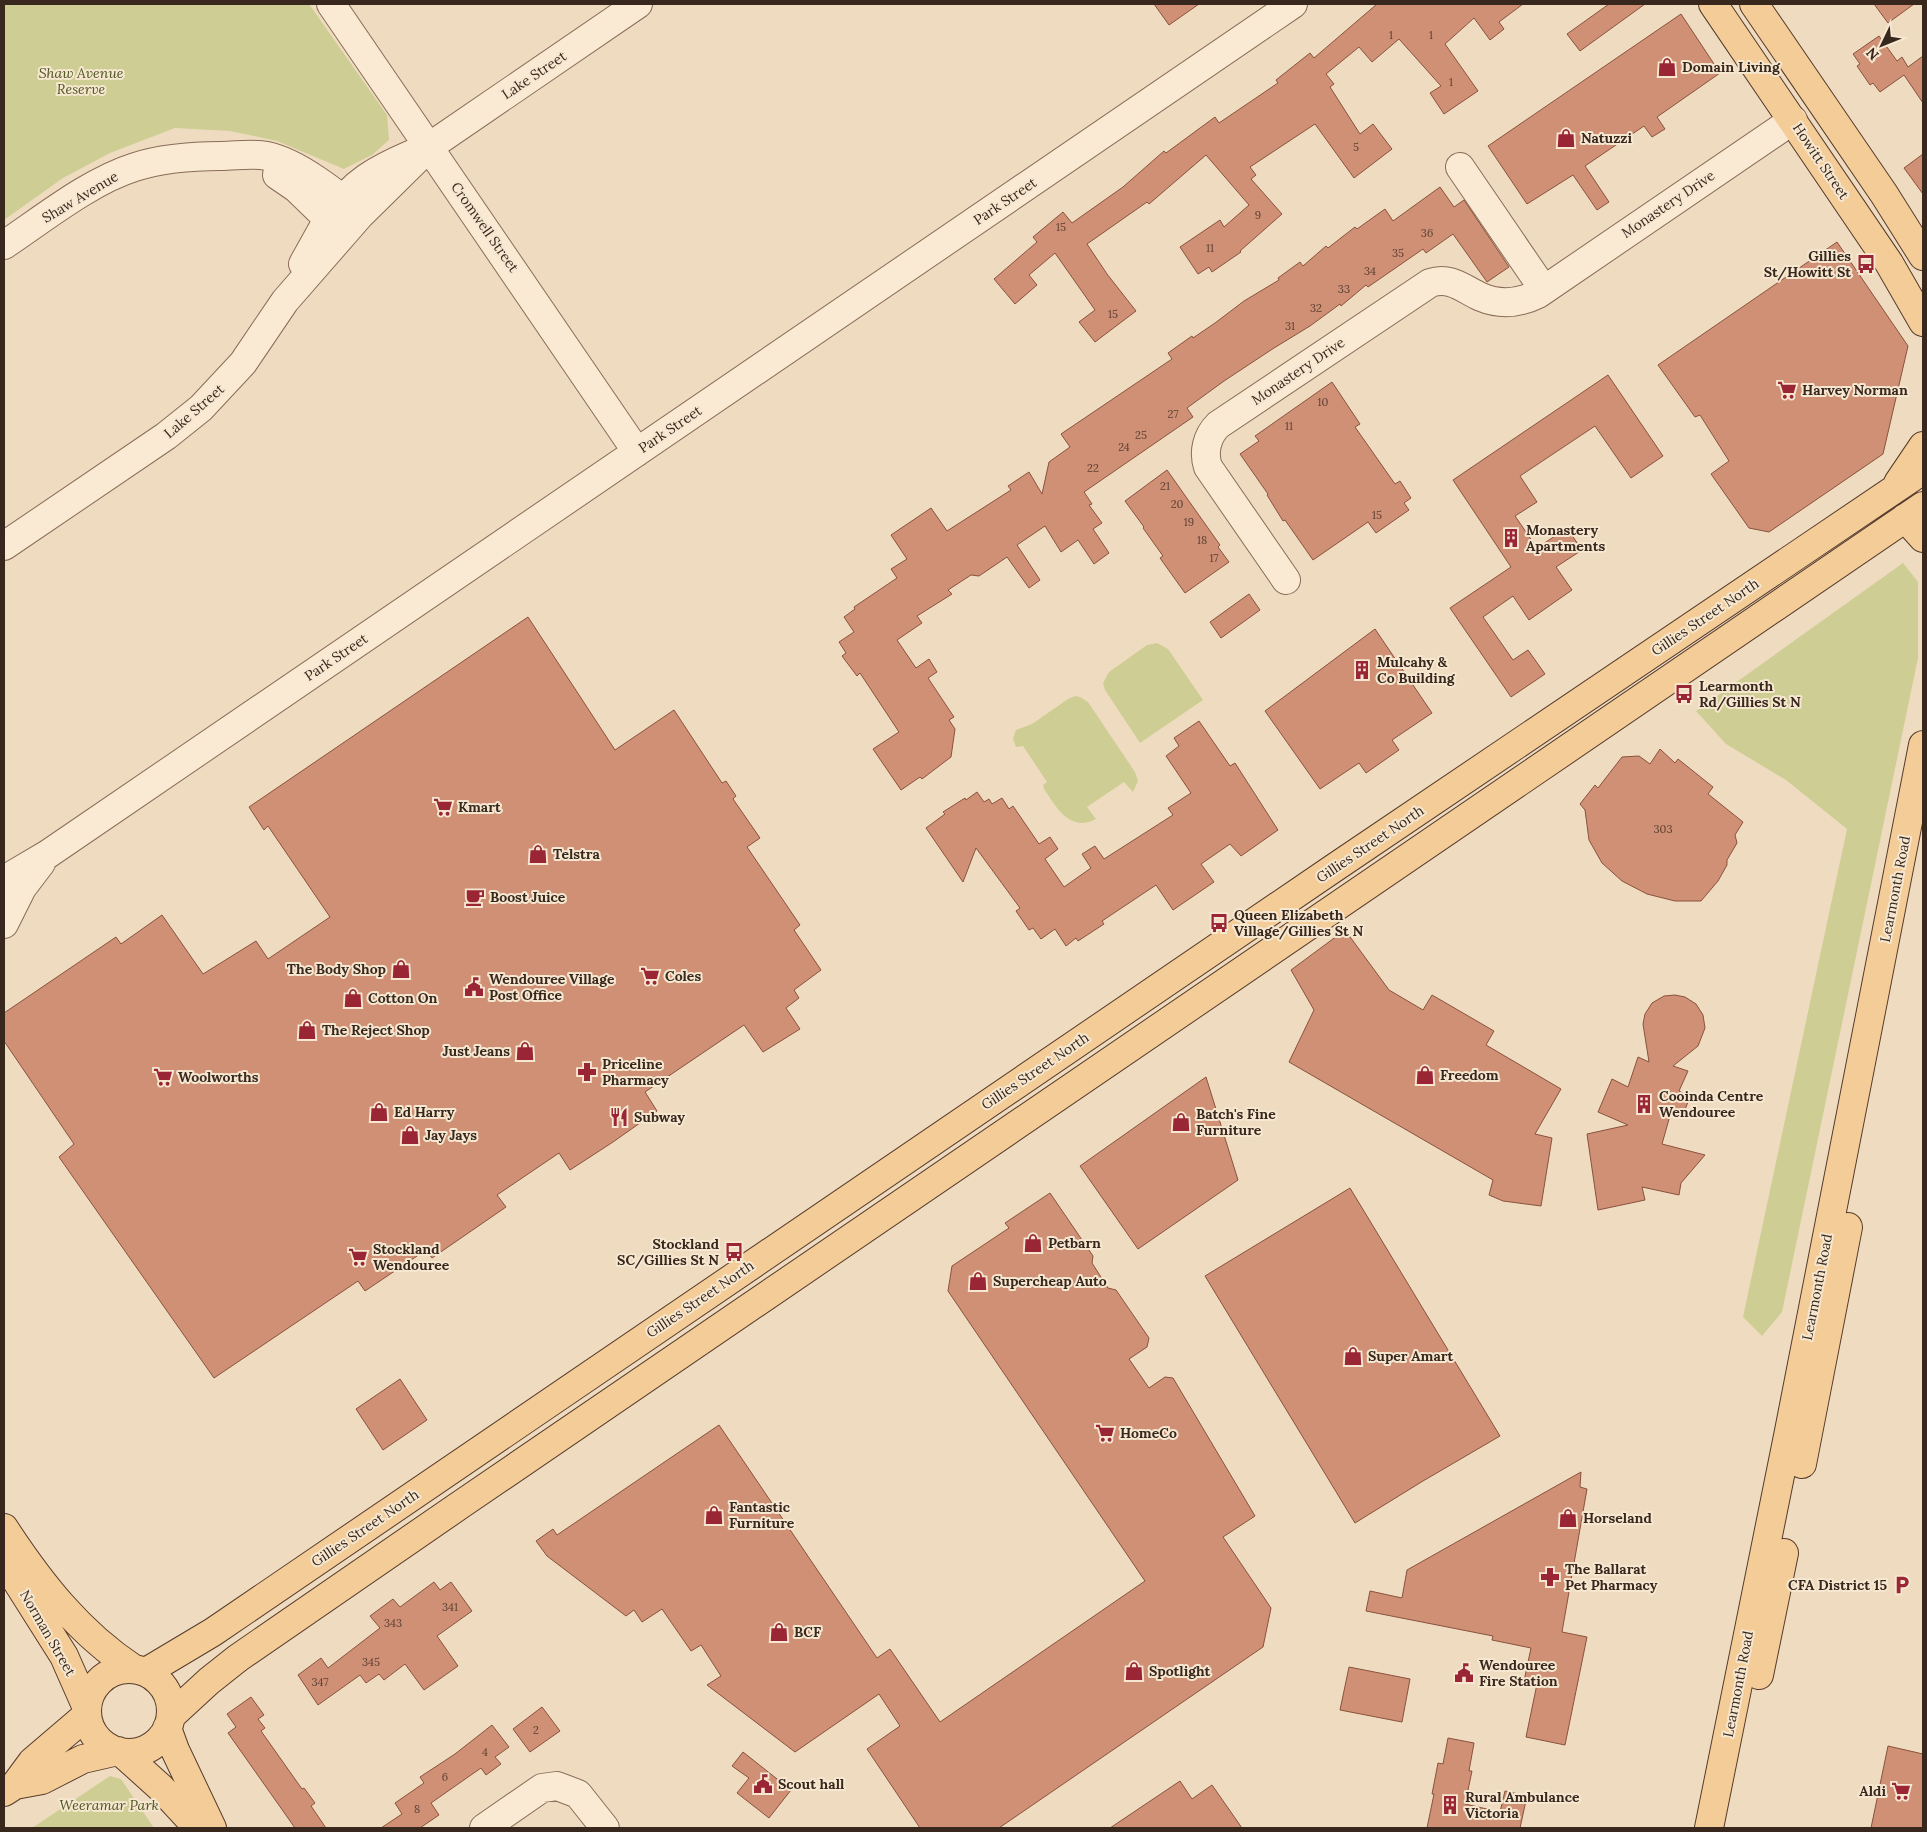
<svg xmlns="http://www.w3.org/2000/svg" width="1927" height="1832" font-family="Lora,serif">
  <rect width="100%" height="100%" fill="#efdcc0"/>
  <!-- green -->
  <path fill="#cecd94" d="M4,4H309L387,115L389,140L372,155L344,169L277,141L230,131L175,128L110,153L63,178L4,220Z
    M1903,563L1918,582V658L1782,1312L1762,1336L1743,1317L1847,829L1786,780L1726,744L1696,711Z
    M1157,643L1168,649L1203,700L1140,743L1105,690L1103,683L1109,672L1147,645Z
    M1075,696L1080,697L1088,702L1135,772L1138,781L1133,792L1124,782L1087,807L1096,819C1070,833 1056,807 1044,789L1043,785L1047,782L1023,746L1016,747L1013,739L1016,730L1032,724L1068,699Z
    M110,1776L121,1779L154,1828H32Z"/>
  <!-- building -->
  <path fill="#cf9075" stroke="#89523d" d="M1154,4H1199L1169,25Z
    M1377,4H1523L1499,22L1504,29L1490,40L1474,18L1445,44L1478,91L1444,114L1430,93L1441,86L1399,39L1372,62L1359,47L1326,74L1334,84L1330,87L1360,134L1373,124L1392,149L1354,178L1315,124L1250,167L1256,175L1251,179L1282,214L1240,251L1241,252L1212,272L1209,267L1198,274L1180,247L1220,220L1224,227L1249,205L1206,155L1149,204L1147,202L1087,244L1107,274L1136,311L1095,342L1079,322L1095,310L1055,253L1029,275L1037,285L1015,304L994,279L1037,242L1033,237L1063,212L1072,223L1123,187L1164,151L1166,153L1215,117L1219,123L1278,83L1276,80L1310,53L1314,58Z
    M1609,4H1645L1580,51L1567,34Z
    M1874,4H1914L1888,23Z
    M1681,14L1720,73L1657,117L1665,129L1652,137L1644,126L1585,166L1609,202L1597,210L1573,175L1527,204L1488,146Z
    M1879,36L1897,61L1902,57L1908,67L1923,56V103L1904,75L1880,92L1873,83L1870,85L1857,66L1860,64L1853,54Z
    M1923,154V194L1904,168Z
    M1440,187L1454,207L1464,200L1509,267L1487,282L1453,234L1426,253L1423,249L1368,287L1366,285L1341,306L1340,304L1310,326L1274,348L1224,381L1187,408L1193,417L1084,492L1092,504L1089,505L1102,523L1093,529L1109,553L1094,564L1078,540L1061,552L1045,526L1017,545L1040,580L1029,588L1007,557L979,576L971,575L948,590L952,594L917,616L922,623L897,640L916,668L929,659L937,672L928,678L954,717L949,720L955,729L951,757L922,779L920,777L901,790L873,749L899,732L860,673L857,676L842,656L846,653L839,642L854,632L844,617L855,609L854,607L897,578L891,569L907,559L891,535L931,508L947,531L1011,490L1008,486L1029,472L1042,494L1049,462L1070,447L1061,434L1172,359L1168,353L1192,336L1193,338L1215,323L1244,301L1279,280L1278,278L1300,262L1303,266L1326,246L1328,248L1355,227L1357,229L1385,209L1393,221Z
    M1837,242L1908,346L1883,454L1769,532L1749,528L1711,474L1729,461L1700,415L1695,417L1658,365Z
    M1608,375L1663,456L1631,478L1595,426L1520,476L1537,502L1515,516L1537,548L1567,528L1582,550L1556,567L1572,590L1529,620L1513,596L1483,617L1513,660L1528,650L1545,674L1511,697L1450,608L1511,567L1453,480Z
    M1332,382L1360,424L1355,427L1395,484L1400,481L1411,498L1404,503L1409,510L1376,533L1368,522L1313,560L1285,520L1283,521L1267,495L1268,494L1240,454L1259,441L1255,436Z
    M1167,470L1220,545L1218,547L1229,562L1185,593L1160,558L1163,556L1143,528L1144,527L1125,501Z
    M1249,594L1260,610L1221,638L1210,622Z
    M528,617L615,750L674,710L722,783L726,781L736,796L733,799L760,838L747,847L800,925L794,930L821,970L794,990L799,998L786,1008L800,1029L763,1052L744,1025L645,1092L657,1111L613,1142L570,1170L559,1153L497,1195L506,1207L432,1258L426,1250L365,1291L358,1281L214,1378L59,1157L74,1144L4,1041V1013L116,937L121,944L162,915L203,974L256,941L268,959L330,917L268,826L264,830L249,807Z
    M1375,629L1432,713L1392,740L1399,750L1366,773L1359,763L1320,789L1265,711Z
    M1199,721L1230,766L1235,763L1278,830L1241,856L1230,844L1201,864L1214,882L1173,910L1156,885L1102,921L1104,924L1078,941L1076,938L1066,946L1055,929L1041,939L1033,928L1029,930L1016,911L1020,908L976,848L963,882L926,828L945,814L943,812L965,798L966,800L977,792L984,802L989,799L992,804L1002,798L1009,809L1013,806L1039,844L1050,837L1058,849L1045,859L1064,887L1091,868L1082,854L1095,846L1104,859L1173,815L1168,808L1191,793L1166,756L1179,746L1174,738Z
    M1660,749L1675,763L1678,759L1713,787L1708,794L1743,822L1735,835L1737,843L1727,860V865L1718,881L1701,901H1675L1647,894L1622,881L1602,863L1589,840L1585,810L1580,804L1595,785L1598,788L1622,757L1639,756L1650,764Z
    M1345,930L1389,990L1423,1010L1432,995L1494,1031L1486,1045L1561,1089L1535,1134L1552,1138L1541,1206L1503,1201L1489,1195L1493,1180L1289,1062L1314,1010L1291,970Z
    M1675,995L1685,997L1696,1004L1703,1015L1705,1028L1698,1046L1673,1066L1688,1071L1679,1091L1690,1097L1682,1117L1671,1112L1662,1144L1705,1155L1681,1183L1679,1195L1642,1187L1645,1200L1598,1210L1587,1134L1628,1125L1598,1112L1612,1079L1628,1087L1638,1057L1649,1062L1643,1024L1645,1014L1652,1003L1664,996Z
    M1206,1077L1238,1180L1138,1249L1080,1166Z
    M1350,1188L1500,1436L1423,1481L1355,1523L1205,1276Z
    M1050,1193L1093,1256L1092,1263L1108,1288L1116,1290L1149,1338L1147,1347L1129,1359L1149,1388L1165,1377L1173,1378L1255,1516L1223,1537L1271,1608L1263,1647L999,1828H920L867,1749L900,1726L879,1694L795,1752L707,1685L721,1676L701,1645L691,1651L662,1609L642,1622L634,1610L626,1616L547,1556L536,1541L553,1529L557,1535L719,1425L877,1658L890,1649L940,1722L1145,1581L948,1291L952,1266L1009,1228L1005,1223Z
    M400,1379L427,1420L383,1450L356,1409Z
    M1581,1472L1580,1487L1587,1489L1562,1632L1587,1637L1565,1745L1526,1737L1537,1684L1524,1681L1531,1648L1492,1640L1493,1636L1366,1611L1370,1591L1402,1598L1407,1570Z
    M434,1582L440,1590L451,1582L472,1611L437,1636L458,1666L424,1690L405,1664L384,1680L379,1674L366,1683L360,1675L318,1705L298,1675L321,1658L328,1668L380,1628L370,1616L393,1599L400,1607Z
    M1349,1667L1410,1679L1402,1722L1340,1710Z
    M251,1697L264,1715L258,1719L265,1728L261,1731L302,1789L304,1788L315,1803L311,1806L326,1828H295L228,1733L236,1727L227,1714Z
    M542,1707L560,1731L530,1752L513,1729Z
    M492,1725L509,1747L495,1757L501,1764L486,1775L481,1768L431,1803L439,1815L420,1828H381L402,1814L395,1803L424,1783L420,1777L455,1754Z
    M1448,1738L1474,1743L1469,1771H1472L1465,1804L1500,1812L1505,1791L1527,1796L1520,1828H1427L1434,1794H1432L1438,1763L1443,1764Z
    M1888,1746L1923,1754V1828H1871Z
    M743,1752L791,1790L769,1818L737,1793L749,1778L732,1766Z
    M1180,1781L1192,1799L1212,1785L1242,1828H1110Z"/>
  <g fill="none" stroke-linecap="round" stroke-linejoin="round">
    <!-- minor casing -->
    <g stroke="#896c58" stroke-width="30">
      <path id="minor" d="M331,4L637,452
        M1460,167L1544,290
        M277,175L296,188L328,219L303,264
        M332,214C353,182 377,169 412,154
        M4,245C43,219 90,181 135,167C163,158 191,156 221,156C236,156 252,153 267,156C296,162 339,194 360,215
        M4,546L166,436L201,408L243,363L285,301L360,215L429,147L638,4
        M1286,580L1208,467C1203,452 1207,436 1218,425L1430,283C1451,276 1463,289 1481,297C1500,305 1520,303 1538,294L1793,120
        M4,880L48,854L1293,4
        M4,924L22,888L41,863
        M484,1828L542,1788L557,1786L578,1794L605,1828"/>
    </g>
    <!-- major casing -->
    <g stroke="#563b2c" stroke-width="30">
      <path id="major" d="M1713,4L1889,263L1923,322
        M1754,4L1884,194L1923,256
        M1898,483L1923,446
        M1905,518L1923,538
        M1802,1464L1848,1227
        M4,1528C40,1583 79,1633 134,1669
        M4,1561L64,1656L87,1708
        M87 1711a42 42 0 1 1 84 0a42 42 0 1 1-84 0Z
        M146,1672L213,1632L1334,868L1923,470
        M1759,1675L1784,1553
        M171,1716L209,1681L238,1658L460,1505L1923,506
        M167,1728L175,1750L212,1828
        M121,1752L161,1788L198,1828
        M15,1785L42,1780L83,1759L118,1751
        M4,1792L15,1785L32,1762L87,1715
        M1709,1828L1789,1431L1923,745"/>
    </g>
    <!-- minor -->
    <use href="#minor" stroke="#faead4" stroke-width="28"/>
    <!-- major -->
    <use href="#major" stroke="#f4cc97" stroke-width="28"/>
  </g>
  <!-- icons -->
  <defs>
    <g id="shop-bare" transform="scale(1.5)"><path d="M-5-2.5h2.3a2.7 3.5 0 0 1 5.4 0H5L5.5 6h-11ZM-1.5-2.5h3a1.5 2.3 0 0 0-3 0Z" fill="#9a2635" stroke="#f6e7d0" stroke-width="2.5" paint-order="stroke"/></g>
    <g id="bus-bare" transform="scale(1.5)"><path d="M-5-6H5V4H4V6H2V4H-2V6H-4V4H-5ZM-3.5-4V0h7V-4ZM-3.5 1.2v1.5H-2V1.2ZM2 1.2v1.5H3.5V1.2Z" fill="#9a2635" stroke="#f6e7d0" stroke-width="2.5" paint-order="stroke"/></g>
    <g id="supermarket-bare" transform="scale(1.5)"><path d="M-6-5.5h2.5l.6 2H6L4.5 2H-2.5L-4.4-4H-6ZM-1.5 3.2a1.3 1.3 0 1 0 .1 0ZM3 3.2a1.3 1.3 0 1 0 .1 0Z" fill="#9a2635" stroke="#f6e7d0" stroke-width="2.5" paint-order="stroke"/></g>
    <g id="building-bare" transform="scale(1.5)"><path d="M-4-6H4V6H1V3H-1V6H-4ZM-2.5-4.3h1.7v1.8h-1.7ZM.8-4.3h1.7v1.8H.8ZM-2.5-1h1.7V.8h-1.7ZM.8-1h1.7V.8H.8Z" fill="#9a2635" stroke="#f6e7d0" stroke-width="2.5" paint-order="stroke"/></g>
    <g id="cafe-bare" transform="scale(1.5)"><path d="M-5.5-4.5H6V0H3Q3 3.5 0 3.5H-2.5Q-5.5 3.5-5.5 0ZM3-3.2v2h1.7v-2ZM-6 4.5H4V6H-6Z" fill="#9a2635" stroke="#f6e7d0" stroke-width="2.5" paint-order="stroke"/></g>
    <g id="civic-bare" transform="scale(1.5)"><path d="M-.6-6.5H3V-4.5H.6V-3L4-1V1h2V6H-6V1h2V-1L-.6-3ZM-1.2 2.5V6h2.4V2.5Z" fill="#9a2635" stroke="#f6e7d0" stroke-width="2.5" paint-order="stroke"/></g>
    <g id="pharmacy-bare" transform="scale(1.5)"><path d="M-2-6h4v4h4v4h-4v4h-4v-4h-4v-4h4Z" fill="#9a2635" stroke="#f6e7d0" stroke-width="2.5" paint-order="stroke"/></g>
    <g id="restaurant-bare" transform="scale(1.5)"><path d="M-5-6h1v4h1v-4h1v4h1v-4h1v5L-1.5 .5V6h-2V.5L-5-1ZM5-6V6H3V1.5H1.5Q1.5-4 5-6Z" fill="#9a2635" stroke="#f6e7d0" stroke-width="2.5" paint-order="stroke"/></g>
    <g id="parking-bare" transform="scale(1.5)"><path d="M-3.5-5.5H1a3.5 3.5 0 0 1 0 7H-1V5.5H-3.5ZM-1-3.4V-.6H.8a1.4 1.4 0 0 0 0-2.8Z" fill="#9a2635" stroke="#f6e7d0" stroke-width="2.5" paint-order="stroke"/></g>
  </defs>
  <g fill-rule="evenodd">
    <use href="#shop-bare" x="1667" y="67"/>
    <use href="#shop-bare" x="1566" y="138"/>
    <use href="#bus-bare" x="1866" y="264"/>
    <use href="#supermarket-bare" x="1787" y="390"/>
    <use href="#building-bare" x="1511" y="538"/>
    <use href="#building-bare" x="1362" y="670"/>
    <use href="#bus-bare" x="1684" y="694"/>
    <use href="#supermarket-bare" x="443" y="807"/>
    <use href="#shop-bare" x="538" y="854"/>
    <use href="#cafe-bare" x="475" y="897"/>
    <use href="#bus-bare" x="1219" y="923"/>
    <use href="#shop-bare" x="401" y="969"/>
    <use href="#supermarket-bare" x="650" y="976"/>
    <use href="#civic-bare" x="474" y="987"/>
    <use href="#shop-bare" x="353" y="998"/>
    <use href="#shop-bare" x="307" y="1030"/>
    <use href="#shop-bare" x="525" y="1051"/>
    <use href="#pharmacy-bare" x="587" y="1072"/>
    <use href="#shop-bare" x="1425" y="1075"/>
    <use href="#supermarket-bare" x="163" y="1077"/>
    <use href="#building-bare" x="1644" y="1104"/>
    <use href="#shop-bare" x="379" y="1112"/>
    <use href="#restaurant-bare" x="619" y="1117"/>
    <use href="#shop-bare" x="1181" y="1122"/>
    <use href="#shop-bare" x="410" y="1135"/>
    <use href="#shop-bare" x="1033" y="1243"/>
    <use href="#bus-bare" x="734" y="1252"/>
    <use href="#supermarket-bare" x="358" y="1257"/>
    <use href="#shop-bare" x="978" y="1281"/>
    <use href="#shop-bare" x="1353" y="1356"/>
    <use href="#supermarket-bare" x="1105" y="1433"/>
    <use href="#shop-bare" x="714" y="1515"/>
    <use href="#shop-bare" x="1568" y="1518"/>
    <use href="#pharmacy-bare" x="1550" y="1577"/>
    <use href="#parking-bare" x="1902" y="1585"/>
    <use href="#shop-bare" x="779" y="1632"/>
    <use href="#shop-bare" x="1134" y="1671"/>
    <use href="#civic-bare" x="1464" y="1673"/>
    <use href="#civic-bare" x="763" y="1784"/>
    <use href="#supermarket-bare" x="1901" y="1791"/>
    <use href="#building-bare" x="1450" y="1805"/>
  </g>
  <g text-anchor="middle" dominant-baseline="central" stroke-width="4" stroke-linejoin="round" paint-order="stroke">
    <!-- number labels -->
    <g font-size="11" fill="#5e4133">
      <text x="1391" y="35">1</text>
      <text x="1431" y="35">1</text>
      <text x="1451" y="82">1</text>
      <text x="1356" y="147">5</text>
      <text x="1258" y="215">9</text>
      <text x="1061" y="227">15</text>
      <text x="1427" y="233">36</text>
      <text x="1210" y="248">11</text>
      <text x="1398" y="253">35</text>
      <text x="1370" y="271">34</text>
      <text x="1344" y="289">33</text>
      <text x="1316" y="308">32</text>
      <text x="1113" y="314">15</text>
      <text x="1290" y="326">31</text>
      <text x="1323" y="402">10</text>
      <text x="1173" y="414">27</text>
      <text x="1289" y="426">11</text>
      <text x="1141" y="435">25</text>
      <text x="1124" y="447">24</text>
      <text x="1093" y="468">22</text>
      <text x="1165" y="486">21</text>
      <text x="1177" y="504">20</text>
      <text x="1377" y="515">15</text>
      <text x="1189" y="522">19</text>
      <text x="1202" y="540">18</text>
      <text x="1214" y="558">17</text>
      <text x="1663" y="829">303</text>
      <text x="450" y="1607">341</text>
      <text x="393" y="1623">343</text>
      <text x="371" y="1662">345</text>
      <text x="320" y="1682">347</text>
      <text x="536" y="1730">2</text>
      <text x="485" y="1752">4</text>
      <text x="445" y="1777">6</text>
      <text x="417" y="1809">8</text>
    </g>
    <!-- poi labels -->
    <g font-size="14" font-weight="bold" fill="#38271d" stroke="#f6e7d0" text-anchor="start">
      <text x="1682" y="67">Domain Living</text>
      <text x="1581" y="138">Natuzzi</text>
      <text x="1851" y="256" text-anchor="end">Gillies<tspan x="1851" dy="16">St/Howitt St</tspan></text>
      <text x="1802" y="390">Harvey Norman</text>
      <text x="1526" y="530">Monastery<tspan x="1526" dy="16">Apartments</tspan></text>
      <text x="1377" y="662">Mulcahy &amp;<tspan x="1377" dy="16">Co Building</tspan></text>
      <text x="1699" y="686">Learmonth<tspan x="1699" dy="16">Rd/Gillies St N</tspan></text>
      <text x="458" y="807">Kmart</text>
      <text x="553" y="854">Telstra</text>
      <text x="490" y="897">Boost Juice</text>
      <text x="1234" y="915">Queen Elizabeth<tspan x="1234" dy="16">Village/Gillies St N</tspan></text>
      <text x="386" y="969" text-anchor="end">The Body Shop</text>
      <text x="665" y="976">Coles</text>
      <text x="489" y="979">Wendouree Village<tspan x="489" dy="16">Post Office</tspan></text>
      <text x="368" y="998">Cotton On</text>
      <text x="322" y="1030">The Reject Shop</text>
      <text x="510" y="1051" text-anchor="end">Just Jeans</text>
      <text x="602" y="1064">Priceline<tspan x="602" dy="16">Pharmacy</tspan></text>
      <text x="1440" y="1075">Freedom</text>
      <text x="178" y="1077">Woolworths</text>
      <text x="1659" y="1096">Cooinda Centre<tspan x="1659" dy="16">Wendouree</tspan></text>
      <text x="394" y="1112">Ed Harry</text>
      <text x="1196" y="1114">Batch's Fine<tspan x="1196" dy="16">Furniture</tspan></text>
      <text x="634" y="1117">Subway</text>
      <text x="425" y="1135">Jay Jays</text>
      <text x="1048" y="1243">Petbarn</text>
      <text x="719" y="1244" text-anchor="end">Stockland<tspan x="719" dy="16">SC/Gillies St N</tspan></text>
      <text x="373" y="1249">Stockland<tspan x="373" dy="16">Wendouree</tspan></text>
      <text x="993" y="1281">Supercheap Auto</text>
      <text x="1368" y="1356">Super Amart</text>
      <text x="1120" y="1433">HomeCo</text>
      <text x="729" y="1507">Fantastic<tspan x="729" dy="16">Furniture</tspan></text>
      <text x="1583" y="1518">Horseland</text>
      <text x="1565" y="1569">The Ballarat<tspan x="1565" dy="16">Pet Pharmacy</tspan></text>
      <text x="1887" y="1585" text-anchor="end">CFA District 15</text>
      <text x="794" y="1632">BCF</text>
      <text x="1479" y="1665">Wendouree<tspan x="1479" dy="16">Fire Station</tspan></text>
      <text x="1149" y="1671">Spotlight</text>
      <text x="778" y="1784">Scout hall</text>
      <text x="1886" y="1791" text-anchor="end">Aldi</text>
      <text x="1465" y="1797">Rural Ambulance<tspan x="1465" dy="16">Victoria</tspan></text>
    </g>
    <!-- park labels -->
    <g font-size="14" font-style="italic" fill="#4f5522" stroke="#f6e7d0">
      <text x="81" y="73">Shaw Avenue<tspan x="81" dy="16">Reserve</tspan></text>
      <text x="109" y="1805">Weeramar Park</text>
    </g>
    <!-- street labels -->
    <g font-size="14" fill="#38271d" stroke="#f6e7d0">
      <text transform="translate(534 75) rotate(-34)">Lake Street</text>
      <text transform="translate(1821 161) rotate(56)">Howitt Street</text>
      <text transform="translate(80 197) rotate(-31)">Shaw Avenue</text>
      <text transform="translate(1005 201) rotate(-34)">Park Street</text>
      <text transform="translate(1668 204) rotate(-34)">Monastery Drive</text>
      <text transform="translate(485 227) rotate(55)">Cromwell Street</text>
      <text transform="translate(1298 371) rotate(-34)">Monastery Drive</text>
      <text transform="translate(194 411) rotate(-41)">Lake Street</text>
      <text transform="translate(670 429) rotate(-34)">Park Street</text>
      <text transform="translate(1705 617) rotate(-34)">Gillies Street North</text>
      <text transform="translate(336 657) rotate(-34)">Park Street</text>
      <text transform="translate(1370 844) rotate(-34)">Gillies Street North</text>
      <text transform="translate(1895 889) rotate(-79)">Learmonth Road</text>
      <text transform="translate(1035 1071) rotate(-34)">Gillies Street North</text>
      <text transform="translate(1817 1287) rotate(-79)">Learmonth Road</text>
      <text transform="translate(700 1299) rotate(-34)">Gillies Street North</text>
      <text transform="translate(365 1528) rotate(-34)">Gillies Street North</text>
      <text transform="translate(48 1633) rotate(60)">Norman Street</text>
      <text transform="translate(1738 1684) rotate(-79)">Learmonth Road</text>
    </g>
  </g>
  <!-- border -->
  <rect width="1927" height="1832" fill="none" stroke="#38271d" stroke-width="10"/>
  <!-- north arrow -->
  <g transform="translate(1882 45) rotate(227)" stroke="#f6e7d0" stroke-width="4" paint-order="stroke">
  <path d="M0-4L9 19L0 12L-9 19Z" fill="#38271d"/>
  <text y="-8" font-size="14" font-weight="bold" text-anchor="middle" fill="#38271d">N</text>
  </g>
</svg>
